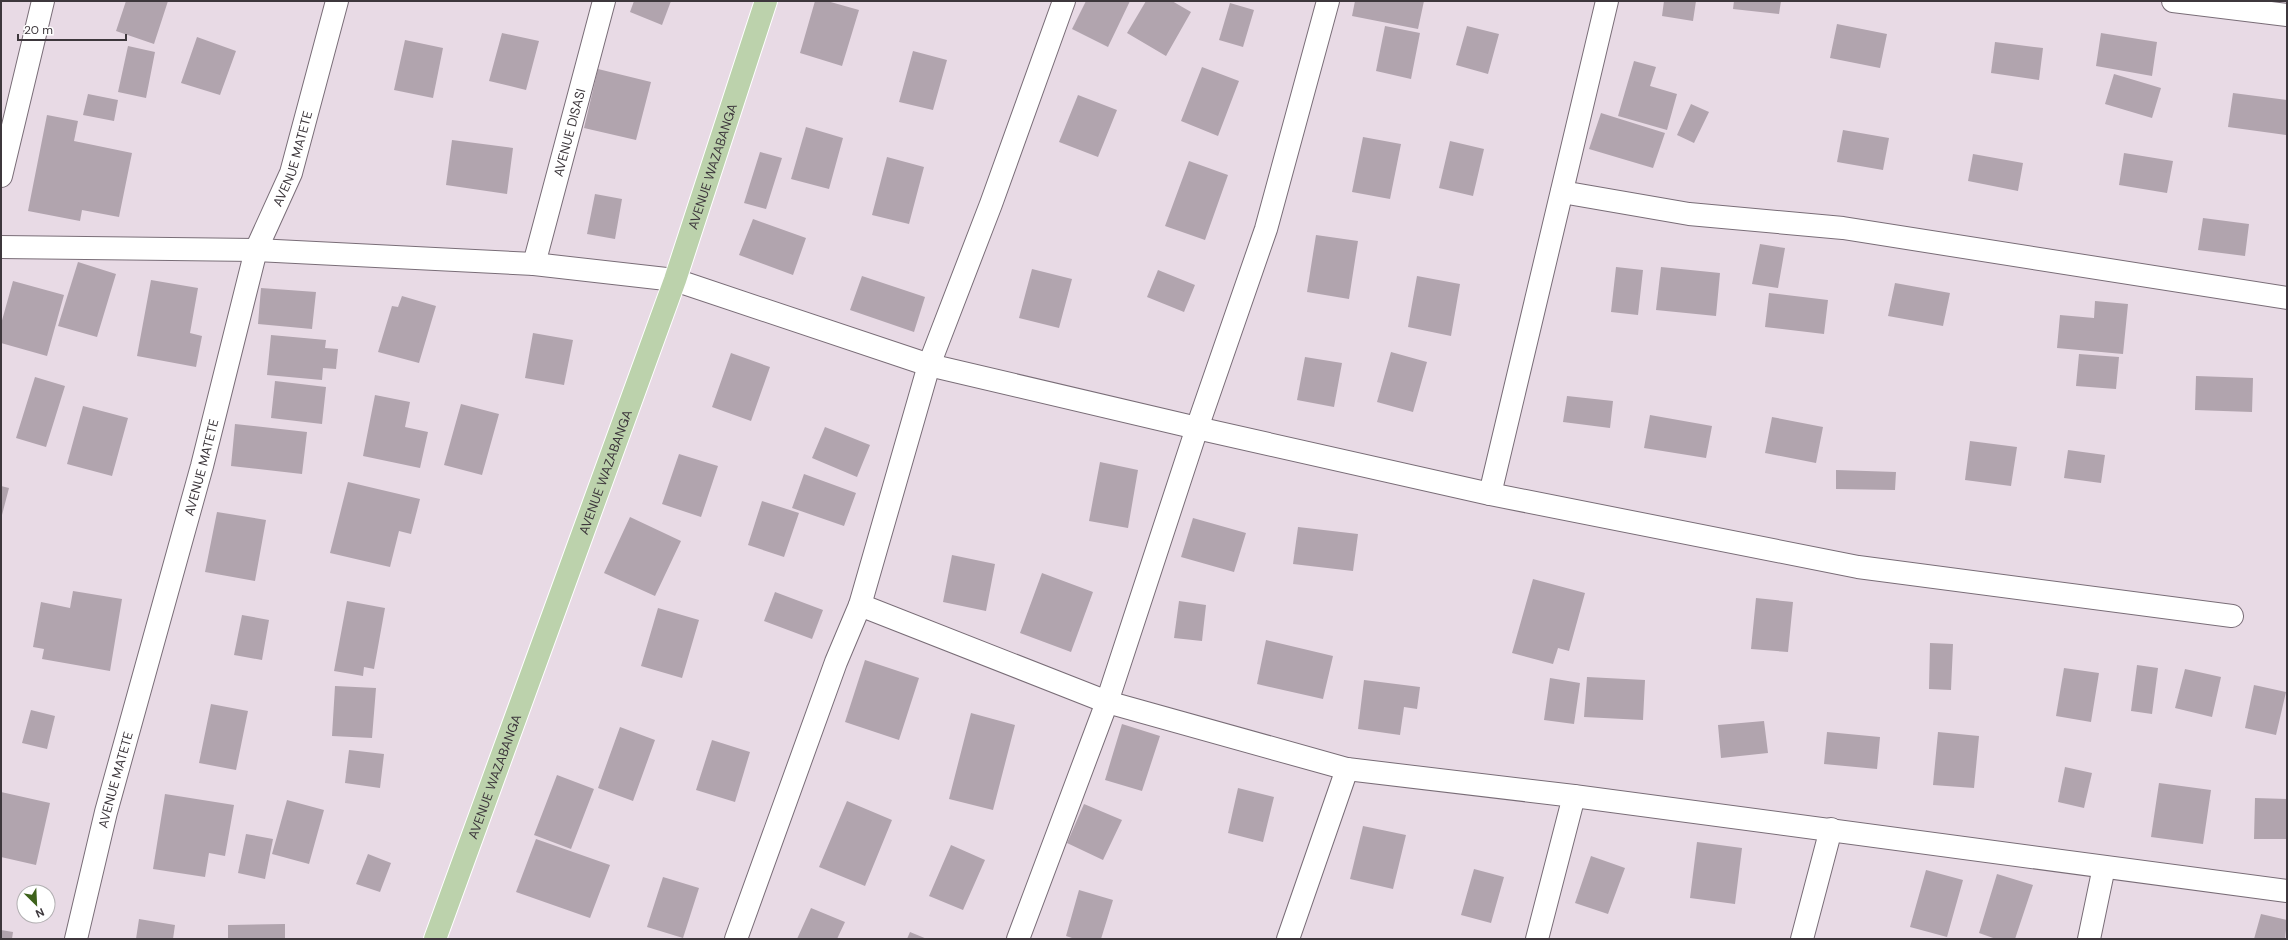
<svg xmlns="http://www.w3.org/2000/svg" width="2288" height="940" font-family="'DM Sans',sans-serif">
  <rect width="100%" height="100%" fill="#e8dae5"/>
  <!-- building -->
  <path fill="#b1a4ae" d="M126,1H168L154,44L116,31Z
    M634,1H671L662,25L630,12Z
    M815,1H827L859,10L842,66L800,53Z
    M1086,1H1130L1108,47L1072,29Z
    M1146,1H1172L1191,12L1166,56L1127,33Z
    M1355,1H1424L1418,29L1352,16Z
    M1664,1H1696L1693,21L1662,16Z
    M1734,1H1781L1779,14L1733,9Z
    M1230,3L1254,10L1243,47L1219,40Z
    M1837,24L1887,34L1880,68L1830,58Z
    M1385,26L1420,33L1411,79L1376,71Z
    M1467,26L1499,34L1488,74L1456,65Z
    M502,33L539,41L526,90L489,81Z
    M2101,33L2157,42L2152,76L2096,66Z
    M197,37L236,51L220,95L181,83Z
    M405,40L443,48L433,98L394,90Z
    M1995,42L2043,48L2039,80L1991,73Z
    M128,46L155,52L146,98L118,92Z
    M913,51L947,60L933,110L899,102Z
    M1634,61L1656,67L1650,86L1677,94L1667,130L1618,116Z
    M1202,67L1239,81L1218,136L1181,121Z
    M598,69L651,82L636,140L584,128Z
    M2114,74L2161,88L2152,118L2105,104Z
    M2233,93L2287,100L2286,135L2228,127Z
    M88,94L118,100L114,121L83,115Z
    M1078,95L1117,110L1098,157L1059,142Z
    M1691,104L1709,112L1694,143L1677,135Z
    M1601,113L1665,133L1653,168L1589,149Z
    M47,115L78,121L74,141L132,153L119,217L82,210L80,221L28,211Z
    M806,127L843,138L829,189L791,179Z
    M1843,130L1889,138L1883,170L1837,162Z
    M1363,137L1401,144L1390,199L1352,192Z
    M452,140L513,148L507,194L446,185Z
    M1450,141L1484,149L1473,196L1439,188Z
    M760,152L782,158L766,209L744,203Z
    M2124,153L2173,161L2167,193L2119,185Z
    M1973,154L2023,163L2018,191L1968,181Z
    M887,157L924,167L909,224L872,215Z
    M1189,161L1228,175L1205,240L1165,226Z
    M595,194L622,199L615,239L587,234Z
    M2203,218L2249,224L2245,256L2198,250Z
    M753,219L806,238L793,275L739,255Z
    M1316,235L1358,241L1349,299L1307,292Z
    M1760,244L1785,248L1778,288L1752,284Z
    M78,262L116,274L97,337L58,326Z
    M1616,267L1643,270L1638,315L1611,312Z
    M1661,267L1720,273L1716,316L1656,310Z
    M1032,269L1072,279L1059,328L1019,318Z
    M1158,270L1195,285L1184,312L1147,297Z
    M862,276L925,297L914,332L850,310Z
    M1417,276L1460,284L1451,336L1408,327Z
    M151,280L198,288L190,333L202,336L196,367L137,356Z
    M13,281L64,295L47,356L1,343V324Z
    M1895,283L1950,293L1943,326L1888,316Z
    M261,288L316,292L312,329L258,324Z
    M1769,293L1828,300L1824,334L1765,327Z
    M402,296L436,306L419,363L378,352L392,306L398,307Z
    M2095,301L2128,304L2123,354L2057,348L2060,315L2094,318Z
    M533,333L573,340L564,385L525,378Z
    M271,335L326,340L325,348L338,349L336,369L323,368L322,380L267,375Z
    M1391,352L1427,362L1413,412L1377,402Z
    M731,353L770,367L751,421L712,407Z
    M2079,354L2119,357L2116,389L2076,386Z
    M1305,357L1342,363L1334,407L1297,400Z
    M2196,376L2253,378L2252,412L2195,410Z
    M35,377L65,386L46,447L16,438Z
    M275,381L326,387L322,424L271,418Z
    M375,395L410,402L405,427L428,432L420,468L363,456Z
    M1567,396L1613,401L1610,428L1563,422Z
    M461,404L499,414L482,475L444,465Z
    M83,406L128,418L112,476L67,464Z
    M1650,415L1712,426L1706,458L1644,448Z
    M1772,417L1823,427L1816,463L1765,453Z
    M235,424L307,432L302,474L231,466Z
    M825,427L870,445L857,477L812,458Z
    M1970,441L2017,447L2011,486L1965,480Z
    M2068,450L2105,455L2101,483L2064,478Z
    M679,454L718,466L701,517L662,504Z
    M1100,462L1138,470L1128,528L1089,521Z
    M1836,470L1896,472L1895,490L1836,489Z
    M804,474L856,493L844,526L792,508Z
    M348,482L420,499L411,534L399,531L390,567L330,553Z
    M1,486L9,488L2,515H1Z
    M762,501L799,513L784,557L748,545Z
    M217,512L266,520L255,581L205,572Z
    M630,517L681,541L655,596L604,573Z
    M1193,518L1246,533L1234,572L1181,557Z
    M1298,527L1358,534L1353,571L1293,564Z
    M952,555L995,564L986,611L943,602Z
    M1042,573L1093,592L1071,652L1020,633Z
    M1533,579L1585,593L1569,651L1558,648L1553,664L1512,653Z
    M73,591L122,599L110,671L42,659L44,649L33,647L41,602L70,608Z
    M775,592L823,610L812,639L764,621Z
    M1756,598L1793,602L1788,652L1751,649Z
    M347,601L385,608L374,669L364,667L363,676L334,671Z
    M1179,601L1206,605L1202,641L1174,638Z
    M658,608L699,620L682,678L641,666Z
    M242,615L269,620L262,660L234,655Z
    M1266,640L1333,656L1323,699L1257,684Z
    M1930,643L1953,644L1951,690L1929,689Z
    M865,660L919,678L899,740L845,722Z
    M2137,665L2158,668L2152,714L2131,711Z
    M2064,668L2099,673L2091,722L2056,716Z
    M2185,669L2221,677L2212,717L2175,708Z
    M1587,677L1645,680L1643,720L1584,717Z
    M1550,678L1580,683L1574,724L1544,720Z
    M1364,680L1420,687L1417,709L1404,707L1400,735L1358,729Z
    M2254,685L2286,692L2276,735L2245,728Z
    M335,686L376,688L372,738L332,736Z
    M211,704L248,711L236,770L199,763Z
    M31,710L55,716L47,749L22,743Z
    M971,713L1015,725L993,810L949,799Z
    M1764,721L1768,753L1721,758L1718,725Z
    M1122,724L1160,736L1142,791L1105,780Z
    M620,727L655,740L633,801L598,788Z
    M1827,732L1880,737L1877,769L1824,764Z
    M1938,732L1979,736L1974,788L1933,785Z
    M712,740L750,752L735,802L696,790Z
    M349,750L384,754L380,788L345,783Z
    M2065,767L2092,773L2084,808L2058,802Z
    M557,775L594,789L571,849L534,835Z
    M2159,783L2211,790L2203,844L2151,837Z
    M1238,788L1274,797L1263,842L1228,833Z
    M1,792L50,803L36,865L1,857Z
    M165,794L234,805L225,856L209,853L205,877L153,869Z
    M2255,798L2287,799V839H2254Z
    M287,800L324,810L309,864L272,854Z
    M847,801L892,820L865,886L819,867Z
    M1084,804L1122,820L1103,860L1067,843Z
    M1363,826L1406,835L1393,889L1350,879Z
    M246,834L273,839L265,879L238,873Z
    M536,839L610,865L590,918L516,892Z
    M1697,842L1742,848L1735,904L1690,898Z
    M951,845L985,860L963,910L929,896Z
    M368,854L391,863L380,892L356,884Z
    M1591,856L1625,868L1608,914L1575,903Z
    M1474,869L1504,877L1491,923L1461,915Z
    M1926,870L1963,880L1947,937L1910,927Z
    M1997,874L2033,885L2015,939H1996L1979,933Z
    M663,877L699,888L683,938L647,927Z
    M1079,890L1113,900L1101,939H1075L1066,936Z
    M811,908L845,922L837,939H797Z
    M2261,914L2287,920L2285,939H2254Z
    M139,919L175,925L173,939H136Z
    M285,924V939H228V925Z
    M1,930L13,932L12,939H1Z
    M910,932L927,939H907Z"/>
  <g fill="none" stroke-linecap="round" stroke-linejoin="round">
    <!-- minor casing -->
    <g stroke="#796d77" stroke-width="24">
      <g id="minor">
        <path d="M2173,1L2287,15"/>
        <path d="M1,176L43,1"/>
        <path d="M1562,192L1689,214L1843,228L2287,298"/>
        <path d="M1,247L256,250L534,264L675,280L929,365L1197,428L1490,494L1858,567L2232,616"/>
        <path id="s1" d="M534,264L604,1"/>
        <path d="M1490,494L1607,1"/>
        <path d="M860,605L1107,702L1347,769L1574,796L2287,891"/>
        <path id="s2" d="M76,939L106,812L202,466L256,250L291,173L337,1"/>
        <path d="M736,939L836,662L860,605L929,365L991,204L1064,1"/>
        <path d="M1018,939L1107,702L1197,428L1266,229L1328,1"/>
        <path d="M1288,939L1347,769"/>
        <path d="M1537,939L1574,796"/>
        <path d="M1802,939L1831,829"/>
        <path d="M2089,939L2104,867"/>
      </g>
    </g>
    <!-- major casing -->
    <g stroke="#fff" stroke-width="24">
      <g id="major">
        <path id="s3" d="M435,939L675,280L766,1"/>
      </g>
    </g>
    <!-- minor -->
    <use href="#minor" stroke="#fff" stroke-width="22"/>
    <!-- major -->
    <use href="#major" stroke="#bcd2ac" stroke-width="22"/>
  </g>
  <g text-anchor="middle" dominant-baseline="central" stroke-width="3.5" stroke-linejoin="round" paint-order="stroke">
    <!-- street labels -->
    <g font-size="13" fill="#3d373c" stroke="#fff">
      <text stroke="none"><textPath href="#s1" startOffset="136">AVENUE DISASI</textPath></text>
      <text stroke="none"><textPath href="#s2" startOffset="811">AVENUE MATETE</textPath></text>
      <text stroke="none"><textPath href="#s3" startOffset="821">AVENUE WAZABANGA</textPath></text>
      <text stroke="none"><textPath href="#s2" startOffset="488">AVENUE MATETE</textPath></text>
      <text stroke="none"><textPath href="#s3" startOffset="497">AVENUE WAZABANGA</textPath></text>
      <text stroke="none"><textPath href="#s3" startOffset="173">AVENUE WAZABANGA</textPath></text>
      <text stroke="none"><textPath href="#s2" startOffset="164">AVENUE MATETE</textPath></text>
    </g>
  </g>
  <!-- border -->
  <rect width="2288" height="940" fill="none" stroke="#3d373c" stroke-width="4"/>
  <!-- north arrow -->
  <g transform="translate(36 904) rotate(156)"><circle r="19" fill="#ffffff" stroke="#b1afb1"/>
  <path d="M0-3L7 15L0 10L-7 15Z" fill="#3e621b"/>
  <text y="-6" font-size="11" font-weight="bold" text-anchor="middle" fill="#3d373c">N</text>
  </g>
  <!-- scale -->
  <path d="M18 34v6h108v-6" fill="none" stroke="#3d373c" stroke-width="2"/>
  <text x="24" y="34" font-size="12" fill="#3d373c" stroke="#ffffff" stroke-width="3" paint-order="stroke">20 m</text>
</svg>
